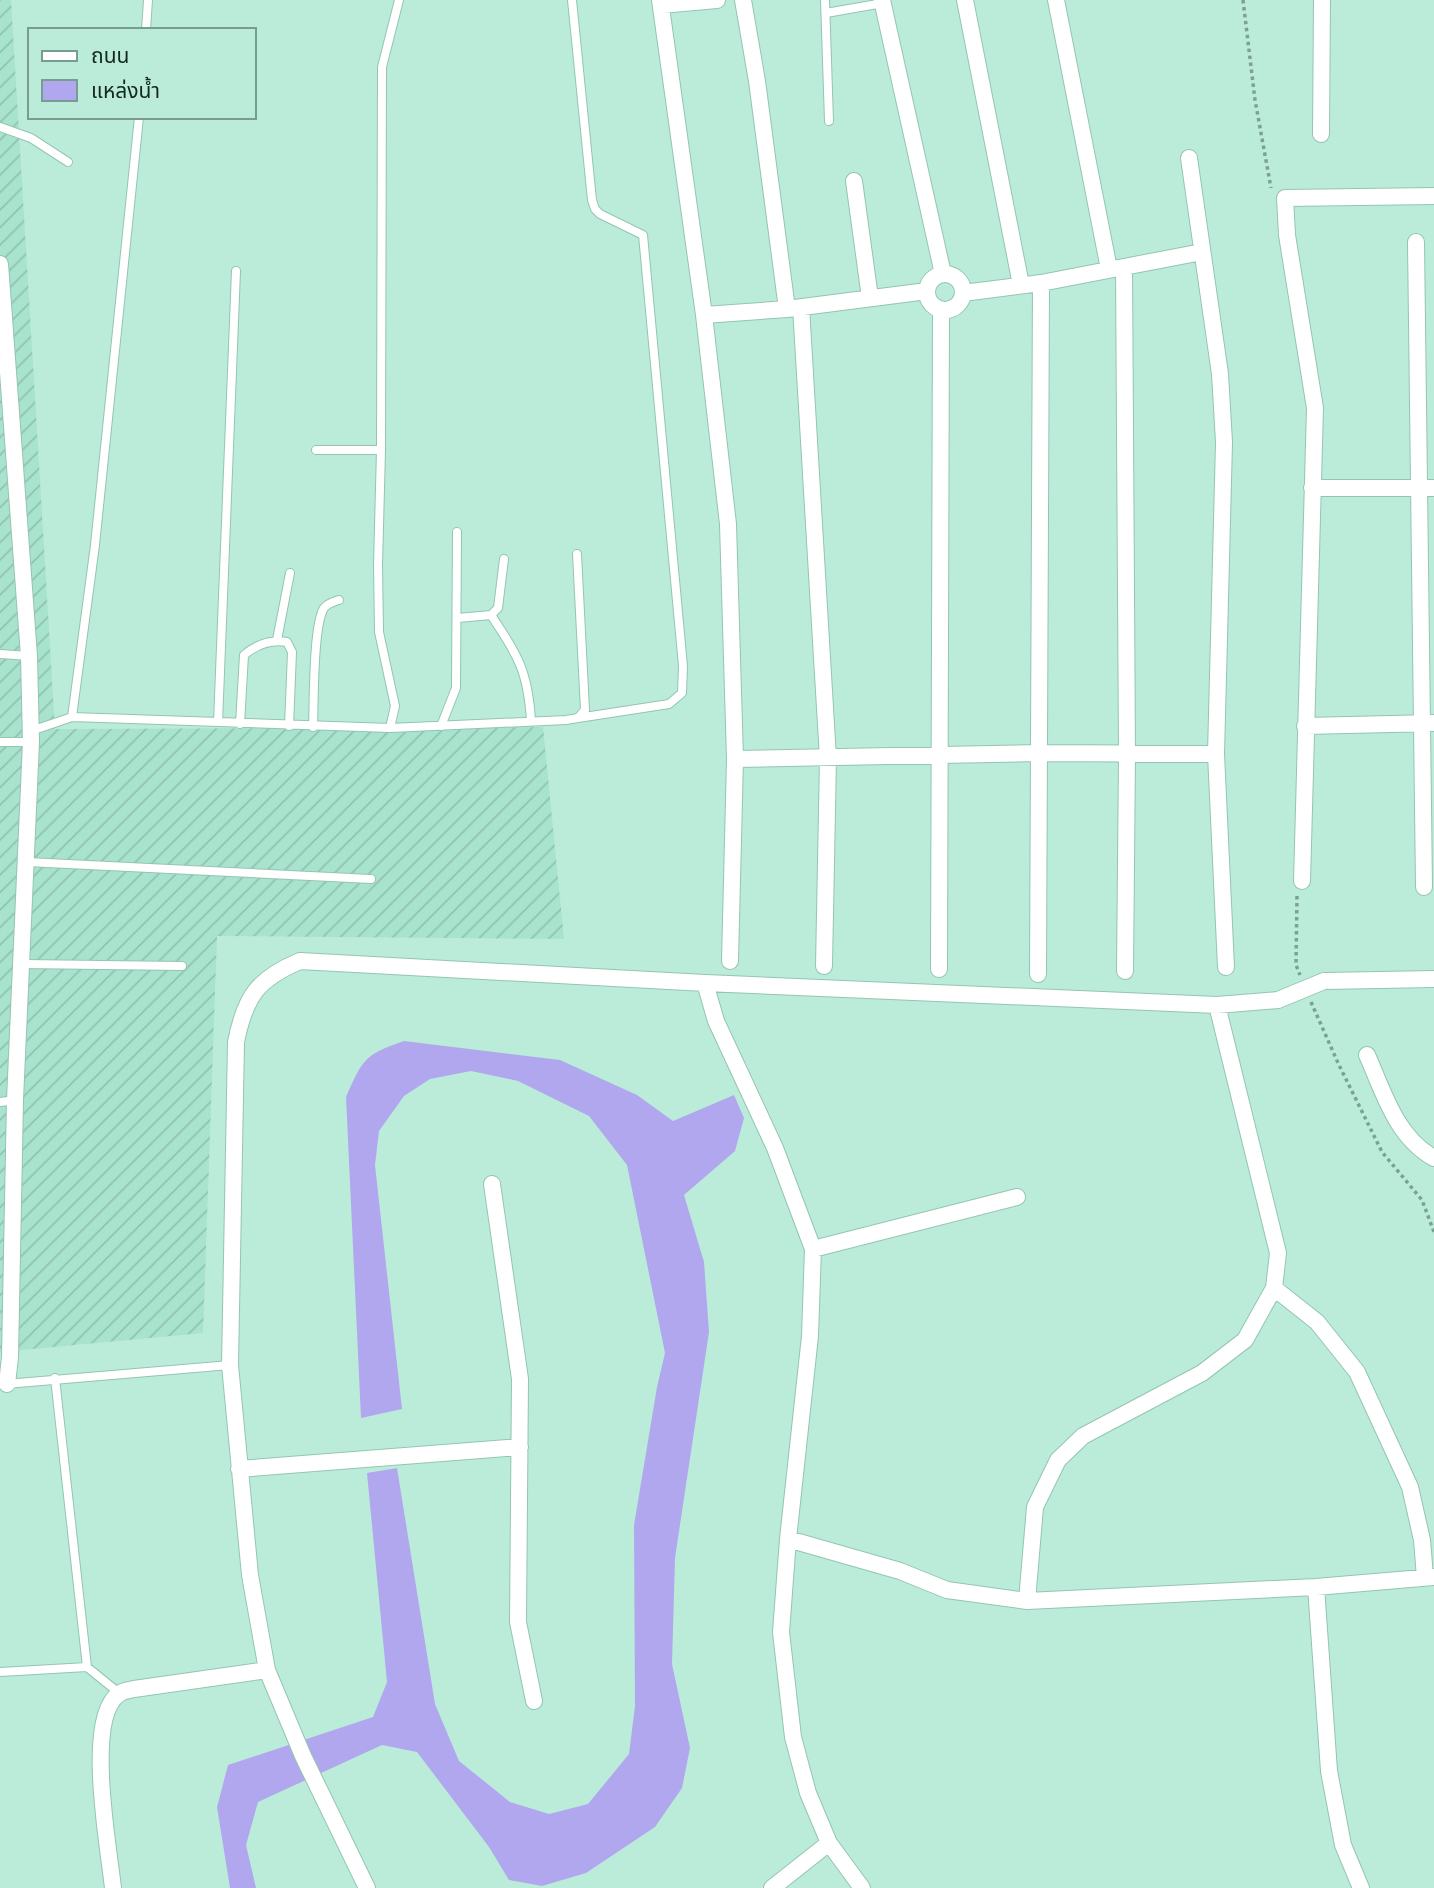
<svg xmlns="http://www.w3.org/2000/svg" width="1434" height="1888" font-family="Poppins,'Noto Sans Thai',sans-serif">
  <defs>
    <pattern id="industrial-furrows" width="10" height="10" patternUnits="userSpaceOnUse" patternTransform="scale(1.75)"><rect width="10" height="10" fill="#a8e3cd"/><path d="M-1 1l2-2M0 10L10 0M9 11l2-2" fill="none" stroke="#90c3b0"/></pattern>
  </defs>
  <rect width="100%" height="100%" fill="#bbecda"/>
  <!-- industrial -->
  <path fill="url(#industrial-furrows)" d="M0,0H11L55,729L543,727L564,939L217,936L203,1333L0,1352Z"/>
  <!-- water -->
  <path fill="#b1a7ee" d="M404,1041L560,1060L637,1095L673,1121L734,1095L744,1118L735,1151L684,1195L704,1262L709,1332L675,1558L672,1664L690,1748L682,1788L655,1827L586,1873L542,1886L509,1880L489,1847L417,1752L382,1745L258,1802L246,1845L256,1888H230L217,1807L228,1765L373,1717L387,1682L367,1473L397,1468L435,1704L459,1761L510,1802L549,1814L588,1804L629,1754L635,1706L634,1525L657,1387L665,1353L627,1165L589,1116L518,1081L471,1071L430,1079L404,1096L379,1131L375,1165L402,1409L361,1418L346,1097C363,1059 364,1055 404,1041Z"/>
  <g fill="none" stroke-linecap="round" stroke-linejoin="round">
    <!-- lane casing -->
    <g stroke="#94c5b3" stroke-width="10">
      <path id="lane" d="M572,0L592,200L595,209L600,214L643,235L683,666L682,693L669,704L578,718
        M825,0L829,121
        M826,13L883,3
        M146,30L148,0
        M0,127L31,138L68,162
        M316,450H381
        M491,615C518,656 528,671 531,721
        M458,618L491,615L498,608L504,559
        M277,640L290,573
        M0,654L29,656
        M72,717L95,545L139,117
        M218,722L236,271
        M240,724L244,655C256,645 271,639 287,642L292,652L289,726
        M441,726L456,688L457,532
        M313,727C314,703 313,625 324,608C328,603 333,602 339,600
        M390,728L395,706L379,632L378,565L381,450L382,67L399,0
        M31,731L72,717L390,728L566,720L578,718L585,710L577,554
        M0,742H31
        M27,862L371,879
        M22,964L182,966
        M0,1102L15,1100
        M55,1378L87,1667
        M6,1384L230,1365
        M0,1672L87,1667L119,1693"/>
    </g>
    <!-- street casing -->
    <g stroke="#94c5b3" stroke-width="18">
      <path id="street" d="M660,0L704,315L728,524L735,759L730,961
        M743,0L757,81L787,309
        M882,0L943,274
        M965,0L1021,285
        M1056,0L1109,269
        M661,5L717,0
        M1321,134L1322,0
        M1189,158L1220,374L1224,442L1216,754L1226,967
        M854,181L870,298
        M1416,242L1424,887
        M0,264L29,656L31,742L15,1100L10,1357L7,1384
        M1124,267L1127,755L1125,971
        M927 292a18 18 0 1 1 36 0a18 18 0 1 1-36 0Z
        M963,293L1041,283L1202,252
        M801,307L828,758L824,966
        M704,315L787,309L927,291
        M1312,488H1434
        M1305,726L1434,723
        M735,759L1038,753L1216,754
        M1302,881L1315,408L1287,235L1285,198L1434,196
        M939,969L941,310
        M1038,974L1041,283
        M1324,981L1434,979
        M705,983L716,1021L775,1148L813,1249L810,1336L788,1539L781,1632L793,1737L808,1793L829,1843L862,1888
        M1367,1055C1384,1093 1396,1137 1434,1158
        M492,1184L520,1379L518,1622L534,1701
        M813,1249L1017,1197
        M1274,1288L1317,1322L1357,1372L1410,1487L1422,1540L1425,1577
        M239,1469L520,1447
        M788,1539L900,1571L947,1590L1027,1601L1316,1587L1434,1577
        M1316,1587L1329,1771L1343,1845L1361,1888
        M1027,1601L1035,1507L1058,1460L1083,1436L1202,1373L1245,1340L1274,1288L1278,1253L1217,1005
        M113,1888C109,1849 84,1717 119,1694C122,1691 130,1690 134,1689L267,1670
        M367,1888L303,1756L267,1670L250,1575L230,1365L236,1042C245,997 257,979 300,961L705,983L1217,1005L1278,1000
        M772,1888L829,1843"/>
    </g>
    <!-- path -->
    <path stroke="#7ba193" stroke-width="3.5" stroke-dasharray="3.5 3.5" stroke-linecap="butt" d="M1243,0L1255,100L1271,188
      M1297,896L1296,965L1300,975
      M1311,1002L1338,1063L1382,1152L1422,1200L1434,1232"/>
    <!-- lane -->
    <use href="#lane" stroke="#fff" stroke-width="8"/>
    <!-- street -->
    <use href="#street" stroke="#fff" stroke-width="16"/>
    <!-- street-bridge casing -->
    <g stroke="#94c5b3" stroke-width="18" stroke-linecap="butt">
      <path id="street-bridge" d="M1278,1000L1324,981"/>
    </g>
    <!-- street-bridge -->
    <use href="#street-bridge" stroke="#fff" stroke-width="16"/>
  </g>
  <!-- legend -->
  <rect x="28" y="28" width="228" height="91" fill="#bbecda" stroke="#789d90" stroke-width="2"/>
  <rect x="42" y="51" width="35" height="10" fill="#ffffff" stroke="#789d90" stroke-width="2"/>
  <text x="91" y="63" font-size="21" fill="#142721">ถนน</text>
  <rect x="42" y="80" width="35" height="21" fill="#b1a7ee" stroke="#789d90" stroke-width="2"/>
  <text x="91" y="98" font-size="21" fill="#142721">แหล่งน้ำ</text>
</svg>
